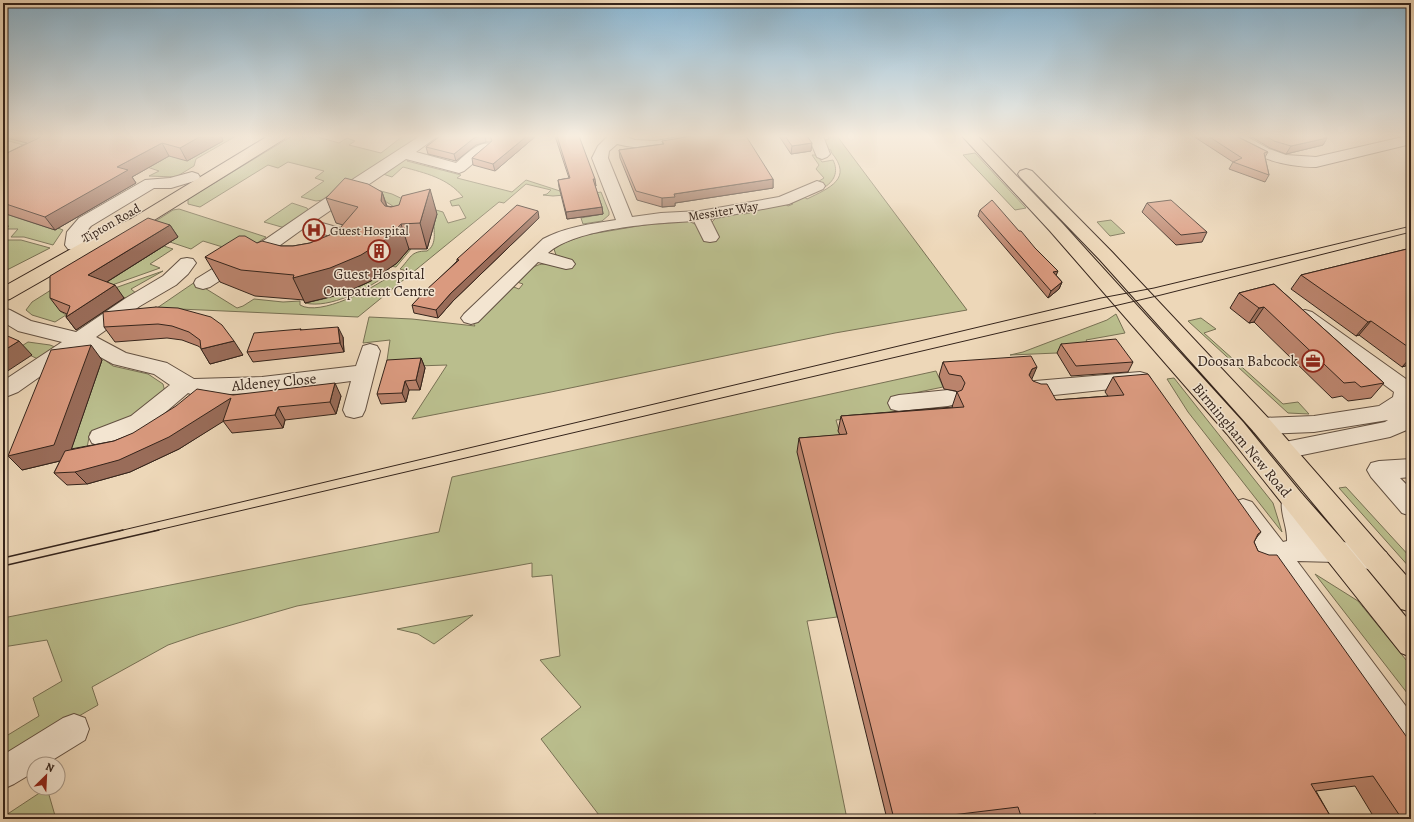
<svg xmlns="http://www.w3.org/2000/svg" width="1414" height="822" font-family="Alegreya,serif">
  <rect width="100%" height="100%" fill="#edd7b8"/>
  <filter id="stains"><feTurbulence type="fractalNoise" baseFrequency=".005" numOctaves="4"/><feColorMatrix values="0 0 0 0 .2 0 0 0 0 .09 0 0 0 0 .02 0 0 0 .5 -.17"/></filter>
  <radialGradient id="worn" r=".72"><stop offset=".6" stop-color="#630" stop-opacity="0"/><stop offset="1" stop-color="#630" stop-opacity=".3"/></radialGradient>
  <!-- green -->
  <path fill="#babe8d" stroke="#787154" d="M3,136H236L196,159L194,166L176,177L149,176L159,171L141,165L27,146L9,141L3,144Z
    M292,136H314L339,143L347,138L355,141L349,145L381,153L403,136H419L418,140L384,159L323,200L316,201L301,197L324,181L315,178L324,171L288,162L278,168L268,165L200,207L188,204V199Z
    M827,136H837L967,310L835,333L551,392L412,419L447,365L386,367L390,340L363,343L369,317L412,319L475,326L473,323L511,286L519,289L523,284L517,282C538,261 539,261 567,269L574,261L556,255L554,249L558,245L585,235L668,221L686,220L697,225L711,223L717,217L743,213L744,214L750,213L749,212L785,204L788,206L793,204L791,202L803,196L807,199C829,188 854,179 831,152V150L826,149L825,140L829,139Z
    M975,153L1026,208L1015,210L963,155Z
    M812,155H817L822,162L833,160C839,172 834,182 823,188L816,183L824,178L816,169L819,165Z
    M404,158L410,159L407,161L461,175L457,178L512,192L526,180L560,191H564L565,195L553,196L543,195L547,194L551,190L526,184L504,203L499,202L358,317L157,308L195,282L237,308L243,306L254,299L283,302L300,301V305C320,317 373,288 390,276L401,279L410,272L400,269C411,258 410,251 427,251C438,244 433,230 434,220C434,217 436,213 436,210L443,212L448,223L466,218L459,205L452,206L450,201L463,197C448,178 425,173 403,167L392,177L383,174Z
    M377,190L392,194L409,202L423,201L426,205L399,210L380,198Z
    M601,192L609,212V215L602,221L583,224L581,218L603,214L596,193Z
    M292,203L307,208L309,211L285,228L264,222Z
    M179,209L266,237L228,263L239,252L203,241L191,249L170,242L148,226L173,210Z
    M3,213L55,230L58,228L63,230L53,245L24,237H11L18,229H6L9,226H3Z
    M1111,220L1125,233L1110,236L1097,222Z
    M7,240H21L50,248L3,272V244Z
    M164,246L173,249L150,264L160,268L98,290L93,263L130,267Z
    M408,249H411L396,267L390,266L381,273L387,275C367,289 330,309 305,303C332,298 357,290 380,275L377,274L391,263L396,264Z
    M163,271L131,289L137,294L128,299L118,295L98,294Z
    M70,278L60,311L66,315L55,322L32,315L26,310L32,302Z
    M1116,314L1125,333L1086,340L1093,350L1057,353L1010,355L1023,352L1107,320Z
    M1201,318L1216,329L1204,333L1283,404L1298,402L1309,414L1288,413L1188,321Z
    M28,342L50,345L55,347L40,360L17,349Z
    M102,358L113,366L148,374L163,384L165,392L123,423L90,432L86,453L68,459Z
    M936,371L943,387L890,398L896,414L836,420L844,448L827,574L837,617L807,621L847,819H602L541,739L581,707L540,660L560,656L552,575L532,577V563L297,606L200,634L168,645L92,687L98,705L3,760V738L39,716L33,698L62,681L47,640L3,647V618L439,532L452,477Z
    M1174,378L1273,503L1282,532L1188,412L1167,379Z
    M1346,487L1411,558V569L1339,488Z
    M1315,574L1358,601L1411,666V698Z
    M473,615L434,644L418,634L397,629Z
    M47,788L56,819H3V817Z"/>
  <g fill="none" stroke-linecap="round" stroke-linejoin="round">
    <!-- minor casing -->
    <g stroke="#635142" stroke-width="2">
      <path id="minor" d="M420,136H438L416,152L456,163C466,155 478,141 491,144L493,147L464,171L459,173L406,159L315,221L340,228L346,240C343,252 328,262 317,259L314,255L328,242L327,235L304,228L272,251L279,255L282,259L279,263C269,265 256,261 250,252L253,248L355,178Z
        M608,136H624L635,140L656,141L684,136H725L723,139L718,140C681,146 654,153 617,144L609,151L608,158L632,217L661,213L700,211L779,197L817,181L823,183L825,186L823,189L789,204L710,219L719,237L716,241L710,242L704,241L694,221C656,223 576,228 548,253L572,260L575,264L572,268L566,269L538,262L478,322L471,324L464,322L461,318L464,314L543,239C565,227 591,224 616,220L592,158L598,146Z
        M808,136H823L830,154L827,157L822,159L817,157Z
        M1228,136H1246L1269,149L1286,155L1316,157L1407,136H1411V144L1316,167C1290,167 1266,161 1243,148C1238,145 1231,141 1228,136Z
        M192,172L198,174L200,177L198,180L171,188H154L91,226C82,236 86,240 80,249L74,250L68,249L65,245L67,232L79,218L145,180L170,178Z
        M241,254L247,255L250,259L247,263L210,287L203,289L196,287L194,283L196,279L235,255Z
        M187,258L193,259L196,263L188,274L176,285L140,306L96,337L126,353L167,363L194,379L262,377L356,366L363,346L370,344L377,346L380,351L365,410L362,416L354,418L346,416L343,410L351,381L262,393L193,395L188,393L147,428L100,446L92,443L89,437L92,431L131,416L170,385L154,374L113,364L82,347L18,392L3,398V381L62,342L18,331L3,322V308L10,310L31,321L76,332L126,298L163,276L181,259Z
        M1305,310L1312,312L1406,379L1411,377V425L1409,429L1390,437L1283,459L1275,456L1271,450L1275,444L1385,422L1388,420L1314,432L1262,434L1254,432L1251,426L1254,420L1262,418L1314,416L1379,406L1393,397L1394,392L1298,320L1295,316L1298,312Z
        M1140,372L1147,374L1151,379L1147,384L1140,386L1035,397L1027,394L1024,389L1027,384L1035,381Z
        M948,390L956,392L959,398L956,404L948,406L899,411L891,409L888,403L891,397L899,395Z
        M1411,459V477L1400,478L1411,489V516L1402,513L1371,477L1367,470L1371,463L1379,461Z
        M1293,491L1302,494L1305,501L1312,539C1337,540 1363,544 1386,552L1390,560L1386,568L1377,571L1336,562L1297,561L1411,713V753L1400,749L1271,567H1265L1256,564L1252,556L1257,548L1231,509L1234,502L1243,499L1252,502L1283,542L1287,541C1288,526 1277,508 1284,494Z
        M74,714L85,718L89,729L85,740L46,764H34V772L14,784L3,789V755L63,718Z"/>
    </g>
    <!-- major casing -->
    <g stroke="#35241b" stroke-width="2">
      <path id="major" d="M268,136H286L284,139L143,227L108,243L10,299L3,301V287L96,235L131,219Z"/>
    </g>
    <!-- highway casing -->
    <g stroke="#35241b" stroke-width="2">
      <path id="highway" d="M962,136H978L1062,223L1243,422L1302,494L1340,537L1411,623V657L1401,653L1227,434L1050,231Z
        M1026,169L1032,171L1112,252L1270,420L1411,581V612L1401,609L1254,432L1100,260L1020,177L1018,174L1020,171Z"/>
    </g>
    <!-- minor -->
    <use href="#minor" fill="#f3e5d1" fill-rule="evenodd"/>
    <!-- major -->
    <use href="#major" fill="#edd7b8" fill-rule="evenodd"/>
    <!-- highway -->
    <use href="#highway" fill="#edd7b8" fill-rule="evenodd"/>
    <!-- tram-far1 -->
    <path stroke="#35241b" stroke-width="1" d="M119,531L1101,298L1154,288L1411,226
      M154,531L1161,295L1411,232"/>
    <!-- tram -->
    <path stroke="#35241b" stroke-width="1.5" d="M3,558L123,530
      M3,566L159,530"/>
  </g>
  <!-- wall -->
  <path fill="#bb846d" stroke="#35241b" d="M6,136H221L223,141L187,161L169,156L132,177L136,183L55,230L3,213V155L27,143L7,138Z
    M440,136H536L495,171L473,165L472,158L491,142H486L476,145L456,161L428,154L426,147Z
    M555,136H579L596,186H595L602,207L603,214L567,219L559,187L558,180L569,178Z
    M779,136H807L811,151L791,154Z
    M1193,136H1237L1240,138L1268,152L1265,157L1269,175L1265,182L1229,169L1233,162Z
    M1250,136H1321L1327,138L1323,145L1286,154L1270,148Z
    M662,141L773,179V188L675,203V206L662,207L637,200L620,158L619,150L663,144Z
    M382,192L387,206L437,214L427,249H409L397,263L371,281L342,294L305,303L304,300L255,296L220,282L205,257L257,243L281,246H293L310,243L332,234L340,228L343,225L336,223L326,198Z
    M1147,203L1207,232L1202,242L1176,245L1142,212Z
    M980,210L1056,275L1062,282L1059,289L1048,298L978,216Z
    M539,218L453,301L438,318L414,313L412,305L457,261V259Z
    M170,225L178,237L107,282L124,298L76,330L66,317L67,314L60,311L50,298Z
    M1411,248V364L1402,367L1359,335L1356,336L1291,289L1301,275Z
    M1274,284L1384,383L1371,398L1348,401L1342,396L1332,398L1254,322L1249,323L1230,308L1239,293Z
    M156,307L243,355L210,364L201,348L198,346L182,340L167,338L115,342L104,327Z
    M301,329V330L343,337L344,352L253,362L247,352Z
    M1061,344L1133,362L1128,372L1071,376L1057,353Z
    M421,358L425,368L420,390H409L406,402L381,404L377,394Z
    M102,360L71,449L114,441L233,395L341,396L336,414L285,420L283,428L232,433L223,421L179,449L130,472L87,484L67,485L54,473L60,461L22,470L8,456Z
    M943,362L1031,379L1033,381L1056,400L1108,396L1105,392L1113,377L1261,532L1257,537L1254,542L1258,551L1411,819H1375L1355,786L1316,791L1332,819H1009V817L989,819H887L797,452L799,438L840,435L838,431L841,416L953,407H952L957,392L956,391L944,389L939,376Z"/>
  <!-- shaded-wall -->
  <path fill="#996c59" stroke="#35241b" d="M201,136H221L223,141L187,161L180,148Z
    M481,136H485L486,142L476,145L456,161L454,154L474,138Z
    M527,136H536L495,171L493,164Z
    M1327,138L1323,145L1286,154L1291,146Z
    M162,143L169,156L132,177L136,183L55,230L45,217L117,167Z
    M812,143L811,151L791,154L792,146Z
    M593,179H595L596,186H594Z
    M773,179V188L675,203V206L662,207V198L674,194Z
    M430,189L437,214L427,249L420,223Z
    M382,192L390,217L381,201Z
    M602,207L603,214L567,219L566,212Z
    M538,211L539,218L453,301L438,318L436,310L451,293Z
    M401,224L409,249L397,263L371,281L342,294L305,303L293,278Z
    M170,225L178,237L97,288L88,275Z
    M1058,271L1055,278L1053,272Z
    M1062,282L1059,289L1048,298L1051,291Z
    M115,285L124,298L76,330L66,317Z
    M1264,307L1254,322L1249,323L1259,308Z
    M1371,321L1359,335L1356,336L1368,322Z
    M338,327L343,337L344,352L340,343Z
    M19,341L32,355L3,374V351Z
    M234,341L243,355L210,364L201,349Z
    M91,345L102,360L68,459L22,470L8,456Z
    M1411,357V364L1402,367Z
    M421,358L425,368L420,390L416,380Z
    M1037,367L1031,381L1026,383L1032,369Z
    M405,381L409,390L406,402L402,393Z
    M335,383L341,396L336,414L330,402Z
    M231,398L240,411L179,449L130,472L87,484L75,472Z
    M278,407L285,420L283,428L275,415Z"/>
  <!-- building -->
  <path fill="#da9a7f" stroke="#35241b" d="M40,136H201L180,148L162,143L117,167L128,170L45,217L3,203V155L41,137Z
    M440,136H481L474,138L454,154L426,147Z
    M490,136H527L493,164L472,158L492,141Z
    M557,136H579L595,179H593L602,207L566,212L558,180L570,178Z
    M692,136H746L773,179L674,194L675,197L662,198L636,191L619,150L664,144L662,141Z
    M785,136H807L812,143L792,146Z
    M1208,136H1237L1240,138L1268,152L1264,153L1269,175L1233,162L1242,158Z
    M1266,136H1321L1327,138L1291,146L1274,141Z
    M345,178L368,184L382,192L381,201L385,206L391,207L399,205L402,196L430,189L420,223L401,224L388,238L361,255L330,268L293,278L294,275L241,270L205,257L239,236H245L257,243L262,241L281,246H293L310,243L332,234L340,228L358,207L326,198Z
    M992,200L1019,231H1021L1035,248L1058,271L1053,272L1062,282L1051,291L980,210Z
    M1171,200L1207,232L1181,235L1147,203Z
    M517,205L538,211L451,293L436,310L412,305L426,290L459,260L457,259Z
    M148,218L170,225L88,275L115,285L66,317L70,306L50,298V276Z
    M1411,248V349L1371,321L1368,322L1301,275Z
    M1274,284L1384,383L1361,387L1355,382L1344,383L1264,307L1259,308L1239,293Z
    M156,307L178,308L211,317L222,325L234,341L201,349L200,340L189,332L172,326L158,324L104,327L103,312Z
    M338,327L340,343L247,352L254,333L301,329L300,330Z
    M3,334L19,341L3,351Z
    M1116,339L1133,362L1076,366L1061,344Z
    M91,345L54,445L8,456L51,350Z
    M1031,356L1037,367L1032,369L1029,375L1033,381L1041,384H1047L1056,400L1124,395L1113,377L1148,374L1261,532L1258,534L1254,542L1258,551L1269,555H1277L1411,743V819H1402L1373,776L1311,784L1332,819H1098L1096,814L1059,819H1022L1018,807L919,819H894L799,438L847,434L841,416L964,407L957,392L962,390L965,383L961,376L949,374L943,362Z
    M421,358L416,380L405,381L402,393L377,394L387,360Z
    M335,383L330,402L278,407L275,415L223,421L231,398L169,437L119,460L75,472L54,473L65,451L114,441L133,433L176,406L197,389L233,395Z"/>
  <!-- sky -->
  <linearGradient id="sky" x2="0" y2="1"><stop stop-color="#89b6d3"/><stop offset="0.54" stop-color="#f7eddf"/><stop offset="1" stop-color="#f7eddf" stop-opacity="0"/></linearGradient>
  <rect width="1414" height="252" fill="url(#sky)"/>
  <!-- icons -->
  <defs>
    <g id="hospital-ring" transform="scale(1.15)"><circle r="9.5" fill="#f3e5d1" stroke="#8f2418" stroke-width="1.5"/><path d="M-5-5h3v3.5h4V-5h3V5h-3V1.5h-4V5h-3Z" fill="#8f2418"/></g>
    <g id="building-ring" transform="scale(1.15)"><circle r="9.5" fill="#f3e5d1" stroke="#8f2418" stroke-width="1.5"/><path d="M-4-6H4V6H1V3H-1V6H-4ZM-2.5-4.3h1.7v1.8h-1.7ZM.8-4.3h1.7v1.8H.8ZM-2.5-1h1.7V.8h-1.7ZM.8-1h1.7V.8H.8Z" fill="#8f2418"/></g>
    <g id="office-ring" transform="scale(1.15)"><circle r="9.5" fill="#f3e5d1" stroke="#8f2418" stroke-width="1.5"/><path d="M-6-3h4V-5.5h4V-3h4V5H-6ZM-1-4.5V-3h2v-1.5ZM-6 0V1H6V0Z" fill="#8f2418"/></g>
  </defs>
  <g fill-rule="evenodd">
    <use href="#hospital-ring" x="314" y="230"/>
    <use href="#building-ring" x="379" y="251"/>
    <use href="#office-ring" x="1313" y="361"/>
  </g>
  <g text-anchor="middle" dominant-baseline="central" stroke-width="3" stroke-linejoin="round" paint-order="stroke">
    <!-- far-street labels -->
    <g font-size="13" fill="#35241b" stroke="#f3e5d1">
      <text transform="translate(723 211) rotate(-9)">Messiter Way</text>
      <text transform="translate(111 223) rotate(-30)">Tipton Road</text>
    </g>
    <!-- far-poi labels -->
    <g font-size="13" fill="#35241b" stroke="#f3e5d1" text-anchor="start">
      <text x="330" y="230">Guest Hospital</text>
    </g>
    <!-- poi labels -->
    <g font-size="15" fill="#35241b" stroke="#f3e5d1">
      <text x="379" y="274">Guest Hospital<tspan x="379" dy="17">Outpatient Centre</tspan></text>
      <text x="1298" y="361" text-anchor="end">Doosan Babcock</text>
    </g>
    <!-- street labels -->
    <g font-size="15" fill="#35241b" stroke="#f3e5d1">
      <text transform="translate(274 382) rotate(-5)">Aldeney Close</text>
      <text transform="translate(1242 440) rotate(50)">Birmingham New Road</text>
    </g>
  </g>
  <!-- margin -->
  <rect width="1414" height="822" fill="none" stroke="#edd7b8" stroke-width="16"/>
  <rect x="4" y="4" width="1406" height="814" fill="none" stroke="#35241b" stroke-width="2"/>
  <rect x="8" y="8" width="1398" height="806" fill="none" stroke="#35241b"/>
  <!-- north arrow -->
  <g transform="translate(46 776) rotate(24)"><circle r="19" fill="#f3e5d1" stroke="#a79888"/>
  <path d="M0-3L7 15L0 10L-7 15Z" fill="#8f2418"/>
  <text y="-6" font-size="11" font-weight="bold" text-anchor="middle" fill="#35241b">N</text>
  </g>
  <rect width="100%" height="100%" filter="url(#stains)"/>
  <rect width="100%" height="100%" fill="url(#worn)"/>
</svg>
